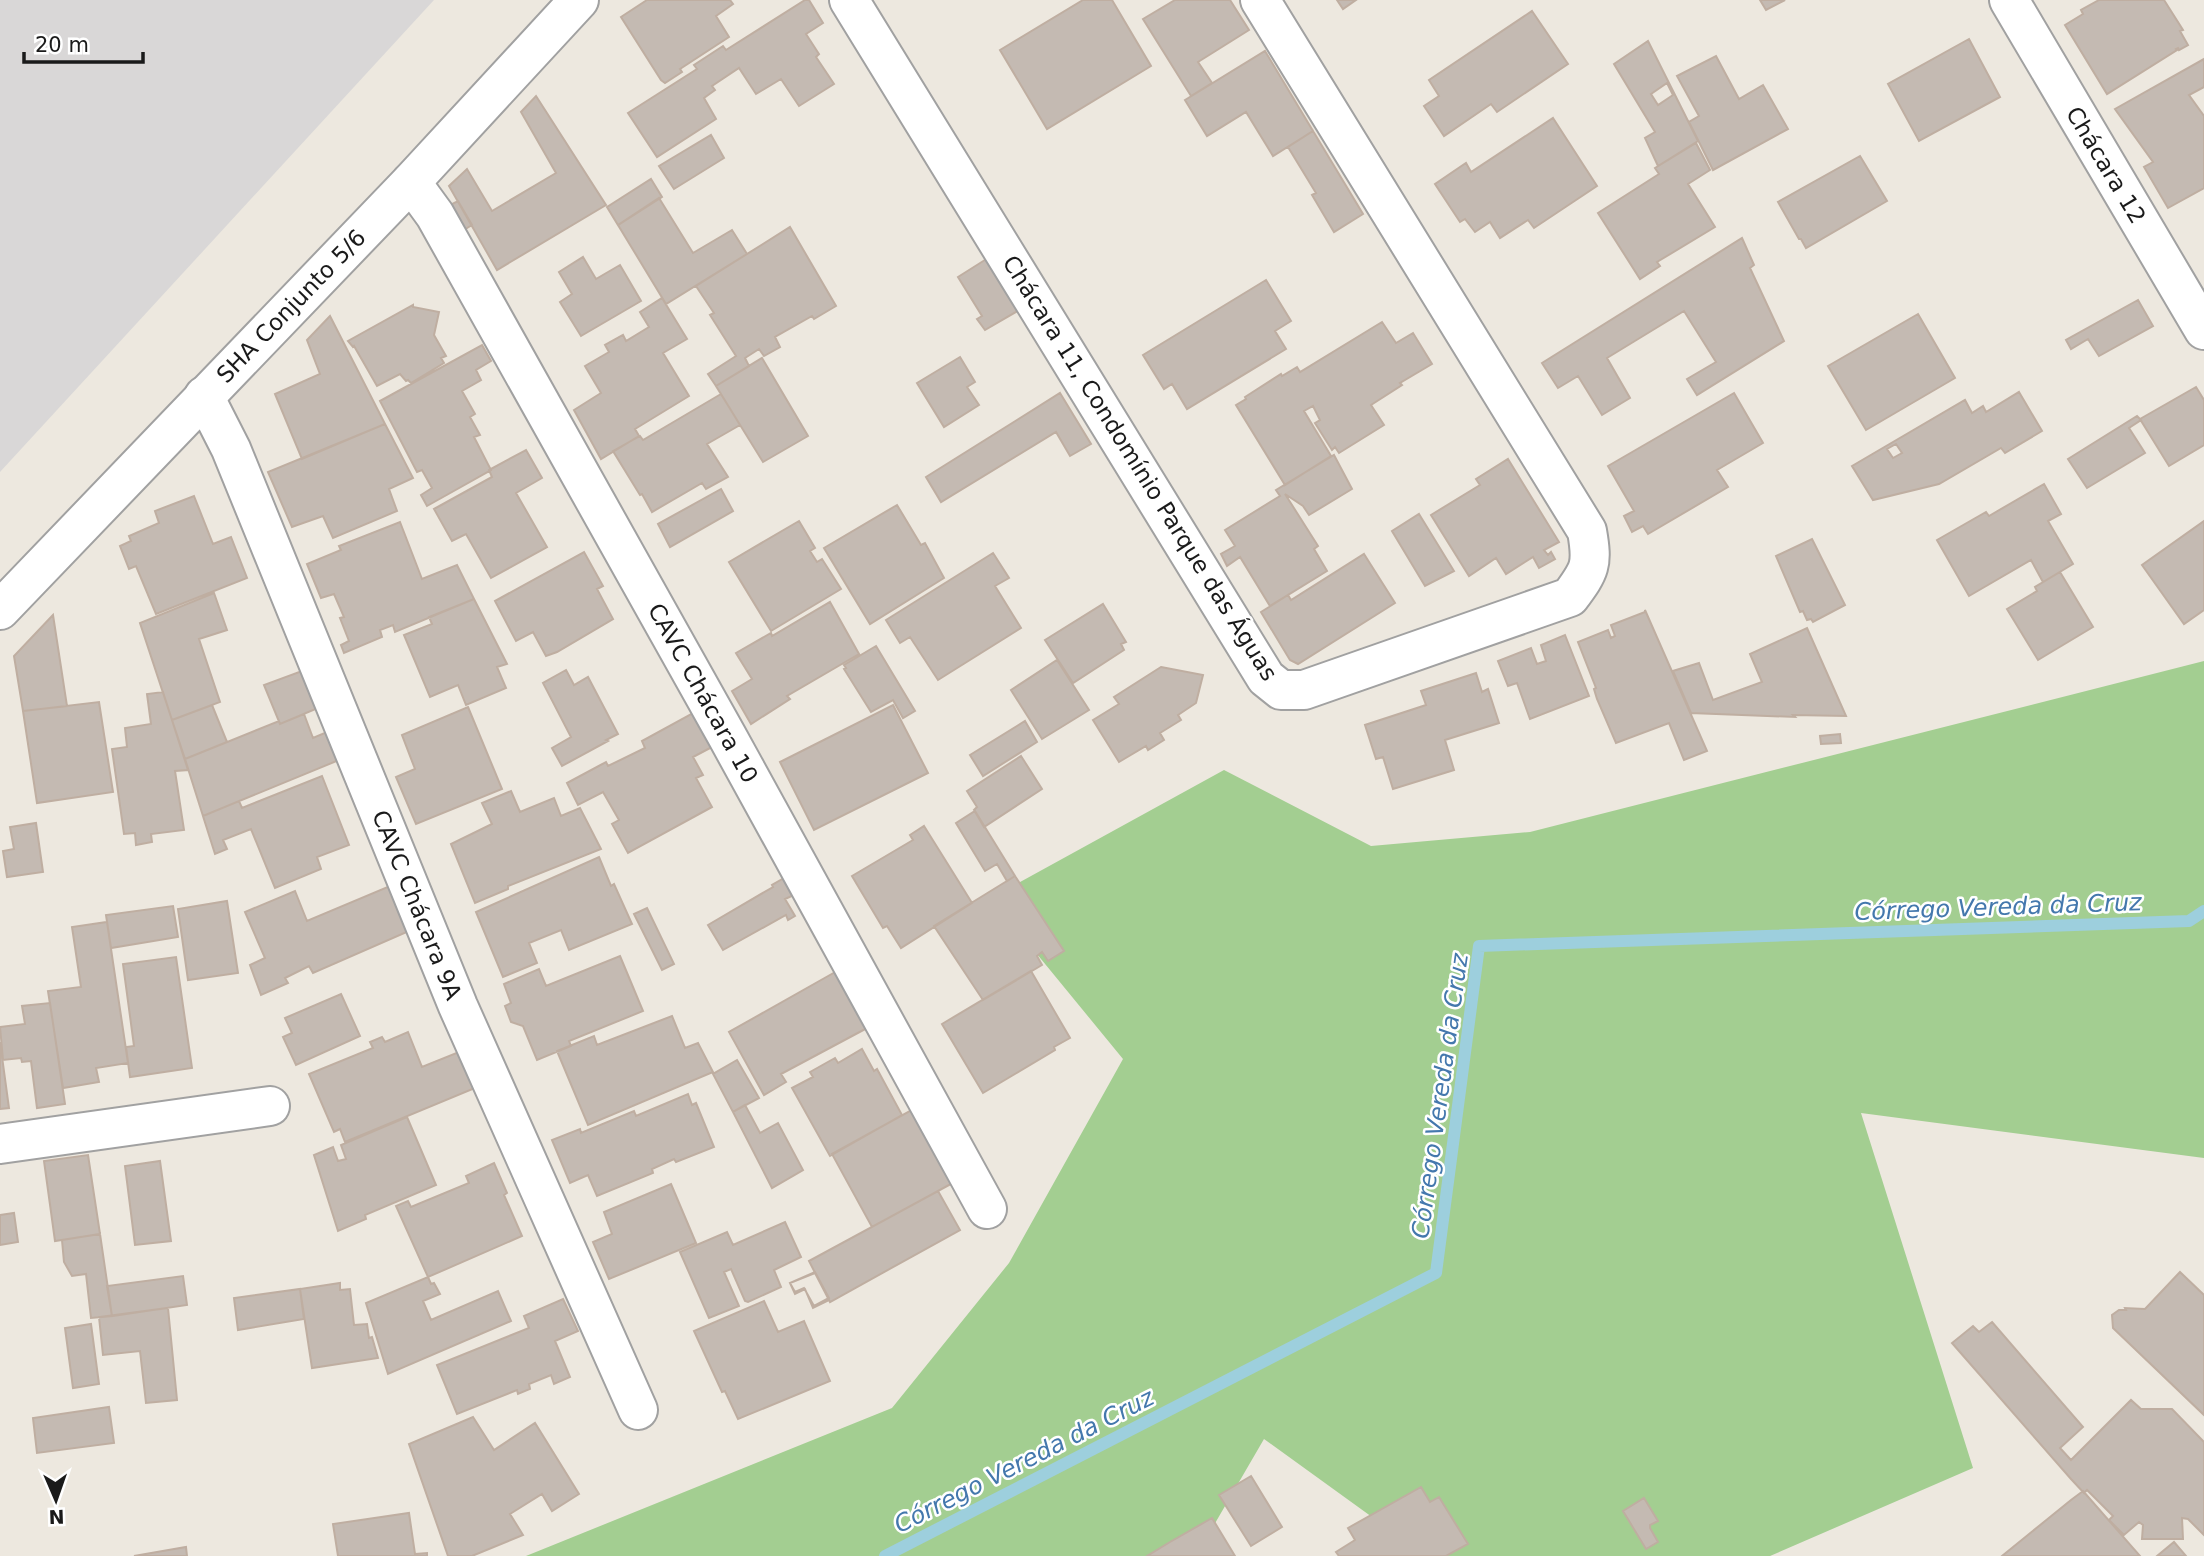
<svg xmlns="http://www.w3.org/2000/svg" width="2204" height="1556" font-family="'DejaVu Sans',sans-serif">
  <rect width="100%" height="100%" fill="#ede8df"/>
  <!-- residential -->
  <path fill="#d9d7d7" d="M0,0H434L0,472Z"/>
  <!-- forest -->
  <path fill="#a3ce91" d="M2204,661V1158L1861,1113L1973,1468L1770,1556H1426L1264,1439L1196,1556H526L892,1408L1009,1263L1123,1059L991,898L1224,770L1371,846L1530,832Z"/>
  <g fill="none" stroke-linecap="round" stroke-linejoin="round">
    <!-- stream -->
    <path stroke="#9dcfdd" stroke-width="12" d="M885,1556L1436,1273L1479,946L2189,921L2204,911"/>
  </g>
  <!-- building -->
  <path fill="#c4bab2" stroke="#bfaea1" stroke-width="2" fill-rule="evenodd" d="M647,0H730L733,4L716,16L729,37L680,69L682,72L665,83L661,80L621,17Z
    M805,0H809L823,23L806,34L819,54L816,57L834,84L799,106L781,79L756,94L739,68L712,86L715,90L704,98L716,119L657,157L628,113L697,69L694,65L723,46L726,50Z
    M1083,0H1112L1151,66L1047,129L1000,50Z
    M1175,0H1230L1249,30L1198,62L1212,83L1191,96L1143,19Z
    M1337,0H1356L1343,9Z
    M1760,0H1785L1766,10Z
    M2099,0H2164L2183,30L2180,31L2188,45L2179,50L2178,48L2176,49L2177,50L2107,94L2065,25L2083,14L2081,10Z
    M1532,11L1568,64L1497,112L1491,104L1444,136L1424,106L1439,96L1429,80Z
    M1969,39L2000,97L1919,141L1888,84Z
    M1648,41L1698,141L1658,166L1645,138L1655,132L1614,64ZM1667,83L1673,95L1658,105L1651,94Z
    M1265,51L1313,131L1273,156L1246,112L1207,136L1185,100Z
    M1716,56L1739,99L1763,85L1788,129L1713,170L1689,122L1699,116L1677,76Z
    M2204,59V87L2189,95L2204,116V188L2168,208L2144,167L2153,162L2115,109Z
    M536,96L606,205L497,270L449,186L467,169L492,211L556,173L521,112Z
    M1553,118L1597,186L1534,228L1528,220L1500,238L1490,222L1475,232L1465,219L1460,222L1435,184L1466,163L1471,172Z
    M1313,131L1363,214L1334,232L1312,195L1316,193L1288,147Z
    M711,135L724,158L674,189L659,166Z
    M1696,143L1710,170L1688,184L1715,227L1657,262L1660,266L1640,279L1598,213L1659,174L1655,168Z
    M1860,156L1887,201L1806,248L1801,239H1799L1778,202Z
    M651,179L662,197L618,225L607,207Z
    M659,198L693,253L732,230L747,254L666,304L618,225Z
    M458,201L472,225L459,233L440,210Z
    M790,227L836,306L814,319L812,316L775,337L780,347L764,356L759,349L745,358L749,366L716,386L708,374L736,356L710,315L714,313L696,286Z
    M1742,238L1754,265L1750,268L1784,341L1697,395L1687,379L1716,362L1684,311L1607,358L1630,398L1602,415L1578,376L1558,388L1542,363Z
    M583,257L596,279L620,265L641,301L581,336L560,302L572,294L559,272Z
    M988,258L1021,309L985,330L977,319L982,316L958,277Z
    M1266,280L1291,321L1275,331L1286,349L1187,409L1172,384L1164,389L1143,355Z
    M662,298L687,339L663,353L689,396L635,429L639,436L601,459L574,410L601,393L585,366L609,352L605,345L623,335L626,341L649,327L640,312Z
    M2138,300L2153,326L2099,356L2088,339L2071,349L2066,340Z
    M413,305V307L439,312L434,335L446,356L441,358L444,363L411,383L408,380L406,381L400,374L377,386L354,346L353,347L348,341Z
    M1918,314L1955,378L1866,430L1828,366Z
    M330,316L385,424L302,459L275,394L320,374L307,340Z
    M1382,322L1396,343L1413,333L1432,364L1400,383L1402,385L1371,405L1384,425L1339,453L1335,447L1332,450L1315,423L1320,420L1313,406L1304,411L1331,456L1285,485L1236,405L1246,399L1245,397L1281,374L1282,376L1297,367L1300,372Z
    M482,345L491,361L476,370L481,380L462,391L475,414L470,417L480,435L474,437L491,470L427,506L421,495L432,488L422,470L417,472L380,401Z
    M960,357L975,382L967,387L979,405L944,427L917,383Z
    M762,358L808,436L763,462L716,386Z
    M2196,387L2204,400V445L2169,466L2140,419Z
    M2019,392L2042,431L2005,453L2001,448L1939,484L1873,500L1852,466L1965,400L1972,413L1983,406L1986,412ZM1896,444L1902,453L1893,458L1887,449Z
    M1060,393L1091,444L1070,456L1056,432L941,502L926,477Z
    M1734,393L1763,443L1717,470L1728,487L1648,534L1643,526L1632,532L1624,516L1634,511L1608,466Z
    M721,394L740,425L707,444L728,477L706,489L702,483L652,512L642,494L640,495L613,451L640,436L643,440Z
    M2137,416L2141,420L2129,428L2145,453L2087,488L2068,459Z
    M385,424L413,478L389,489L397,511L333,538L323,516L292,527L268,472Z
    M526,450L542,478L516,493L547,547L491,578L466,534L452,541L434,509L492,477L489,470Z
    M1334,455L1352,489L1309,515L1303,506L1285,494L1318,546L1314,549L1327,571L1270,606L1240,557L1227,566L1221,554L1235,546L1225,530L1280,496L1276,490Z
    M1508,459L1559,542L1544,550L1548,555L1551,552L1555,559L1539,568L1533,557L1506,574L1496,558L1469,576L1431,515L1480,485L1476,479Z
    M2044,484L2061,514L2048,521L2073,564L2043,582L2031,560L1969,596L1937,540L1986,512L1989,516Z
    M721,489L733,511L670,547L658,524Z
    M194,496L213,544L231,537L247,578L156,614L136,566L129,569L120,546L131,541L129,536L159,523L155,511Z
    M897,505L921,545L925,543L944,578L870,624L824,548Z
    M1419,514L1454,571L1425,586L1392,531Z
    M799,521L815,548L810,551L817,562L822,559L841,589L771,631L729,562Z
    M2204,521V610L2184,624L2142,565Z
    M400,522L422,579L457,565L474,599L395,632L393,625L380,630L382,637L344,653L341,645L349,641L340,618L344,617L334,594L321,598L307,564L341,550L339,546Z
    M1812,539L1845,605L1813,622L1811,619L1807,620L1803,611L1800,612L1776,556Z
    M584,552L603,586L597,589L613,619L557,652L546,656L533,632L516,641L495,601Z
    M993,553L1009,578L995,586L1021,628L938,680L910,637L900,643L886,620Z
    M1364,554L1395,603L1298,664L1290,660L1261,612L1288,595L1291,600Z
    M2060,572L2093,627L2038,660L2007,609L2037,591L2035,587Z
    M214,593L227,630L199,639L220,702L172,720L140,623Z
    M474,599L507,664L497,667L506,688L466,705L458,685L430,697L404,635L432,624L429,617Z
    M830,602L859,654L787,696L790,699L751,724L732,691L752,679L736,653L771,633L772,636Z
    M1103,604L1126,642L1121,644L1124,650L1073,683L1045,640Z
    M1645,610L1707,751L1684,760L1669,723L1616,743L1597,699L1594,689L1596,688L1578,642L1608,630L1611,638L1615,636L1611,625L1645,612Z
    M53,615L67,706L23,711L14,656Z
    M1807,628L1846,716L1793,715L1795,717L1691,713L1673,671L1699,663L1713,700L1762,682L1750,654Z
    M1565,635L1589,696L1530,719L1517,683L1508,686L1498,661L1531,648L1537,664L1546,661L1541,645Z
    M876,646L915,711L903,718L893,700L871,712L844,669L846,668L844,665Z
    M1057,660L1089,710L1042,739L1011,690Z
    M1161,667L1203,675L1196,703L1178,715L1181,720L1160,733L1164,740L1148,750L1146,746L1119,762L1093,720L1119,704L1114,697Z
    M566,670L574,685L588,677L618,734L606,740L608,741L562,766L552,748L571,737L543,683Z
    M302,671L318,708L280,724L264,685Z
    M1476,673L1482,692L1488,689L1499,723L1445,740L1454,770L1393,789L1383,757L1376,759L1365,725L1426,705L1421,691Z
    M163,692L188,770L175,771L184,830L151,834L152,842L136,845L135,833L124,834L112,749L127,747L125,728L151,724L147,694Z
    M99,702L113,792L37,803L23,711Z
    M212,705L227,742L185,759L172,720Z
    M893,705L928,773L814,830L780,762Z
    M468,707L502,789L416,824L396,777L415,769L402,735Z
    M693,713L712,747L693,757L703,775L696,778L712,807L628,853L612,824L619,820L603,792L578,805L567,783L606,762L608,766L645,748L642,741Z
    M304,714L313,738L327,732L339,760L203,816L185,759L279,721L280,724Z
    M1025,721L1037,742L983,776L970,755Z
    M1840,734L1841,743L1821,744L1820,736Z
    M1021,756L1042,789L984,827L974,810L977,807L967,791Z
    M322,776L349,845L317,857L321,869L275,888L251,829L223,840L227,849L215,854L203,816L239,801L242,808Z
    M511,791L520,812L554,798L561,816L580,808L601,849L508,886V889L475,903L451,844L492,824L482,803Z
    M975,811L1015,876L1007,881L997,864L985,871L956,823Z
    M36,823L43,872L7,877L3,851L14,849L10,827Z
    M924,826L972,903L901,948L887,926L883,928L852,876L913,840L910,835Z
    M599,857L611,886L614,884L632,924L569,950L561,930L529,943L537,963L503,977L476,912Z
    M1015,876L1064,951L1048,961L1042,952L1037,956L1042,965L983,1000L934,926Z
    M784,878L794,895L785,899L795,916L788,920L786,915L723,950L708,925L773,887L772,885Z
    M390,886L409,931L313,973L309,966L285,978L288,983L261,995L250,965L265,958L245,912L295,891L307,921Z
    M227,901L238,973L188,980L178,909Z
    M173,906L178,937L111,948L106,915Z
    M647,908L674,964L662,970L634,914Z
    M107,922L128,1063L96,1068L99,1082L63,1088L48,991L81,987L72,927Z
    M620,956L643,1011L569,1041L571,1046L537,1060L523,1026L511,1022L505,1006L511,1003L504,984L539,969L546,986Z
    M176,957L192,1068L130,1077L126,1047L134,1046L123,964Z
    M837,971L869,1027L781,1074L786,1082L764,1095L729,1032Z
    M1031,971L1070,1038L1054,1047L1055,1050L983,1093L942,1024Z
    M341,994L360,1036L296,1065L283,1037L292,1033L285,1018Z
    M50,1003L65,1104L37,1108L31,1061L22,1062L21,1058L3,1060L0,1027L25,1024L22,1006Z
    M672,1016L685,1048L698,1043L713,1072L588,1125L557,1051L594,1036L597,1045Z
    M408,1032L422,1067L459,1052L475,1088L345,1142L340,1129L334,1132L309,1074L373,1048L370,1042L382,1037L385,1042Z
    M0,1042L9,1108L0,1109Z
    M862,1049L874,1071L877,1069L902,1115L830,1156L792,1088L813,1077L810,1072L835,1058L838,1063Z
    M737,1060L759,1098L733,1112L713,1074Z
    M688,1094L692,1105L696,1103L714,1147L676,1162L674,1159L652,1169L653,1173L597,1196L588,1175L570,1183L552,1140L580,1129L581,1133L634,1111L636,1116Z
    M745,1105L760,1133L778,1123L803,1170L772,1188L733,1112Z
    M917,1107L960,1179L872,1227L832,1154Z
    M407,1117L436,1185L365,1215L366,1219L338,1231L314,1155L333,1147L338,1161L346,1159L341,1145Z
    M88,1155L100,1234L55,1241L44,1161Z
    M160,1161L171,1241L135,1245L125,1166Z
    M494,1163L507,1193L504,1195L522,1236L428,1277L396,1206L408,1201L411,1207L469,1183L466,1176Z
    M671,1184L696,1243L609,1279L593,1242L612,1234L604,1212Z
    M938,1191L960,1230L830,1302L809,1261Z
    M14,1213L18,1242L0,1245V1215Z
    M785,1222L801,1257L774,1270L781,1287L748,1302L745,1301L731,1269L724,1272L739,1306L709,1318L680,1252L727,1232L733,1245Z
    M100,1234L112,1316L91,1318L86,1274L72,1276L64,1262L62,1240Z
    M815,1272L829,1298L814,1306L804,1288L795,1292L790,1283Z
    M2180,1272L2204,1295V1415L2113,1328L2112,1315L2119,1310H2126L2125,1308L2145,1309Z
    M815,1273L829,1300L813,1308L805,1289L795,1294L790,1283Z
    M183,1276L187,1305L112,1316L107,1286Z
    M428,1277L431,1284L434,1283L440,1294L423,1301L431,1320L498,1291L511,1321L388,1374L366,1303Z
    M340,1283V1290L350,1289L354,1325L367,1324L369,1338L372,1337L378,1358L312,1368L300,1289Z
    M300,1289L304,1319L238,1330L234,1298Z
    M563,1299L578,1331L555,1341L570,1377L554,1384L551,1375L529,1384L530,1389L518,1394L517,1390L457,1414L437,1365L529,1328L524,1316Z
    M764,1301L778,1332L804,1321L830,1381L738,1419L725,1391L722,1392L694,1331Z
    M168,1308L177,1400L146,1403L140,1351L103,1355L99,1317Z
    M1992,1322L2083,1427L2060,1448L2071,1460L2131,1400L2141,1409H2172L2204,1442V1535L2188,1519L2182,1518L2183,1539H2142L2143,1525L2139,1522L2124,1535L2109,1520L2113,1516L2087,1490L2084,1493L2071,1479L1952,1343L1973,1326L1979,1332Z
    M91,1324L99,1384L73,1388L65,1328Z
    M109,1407L114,1443L37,1453L33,1418Z
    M473,1417L494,1450L535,1423L579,1494L552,1511L542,1494L510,1514L523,1535L472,1556H448L409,1444Z
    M1251,1476L1282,1527L1251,1546L1219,1495Z
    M1421,1487L1430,1502L1439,1497L1468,1544L1446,1556H1339L1336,1552L1355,1540L1348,1528Z
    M2083,1491L2140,1556H2002L2071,1500Z
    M1644,1498L1658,1521L1650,1525V1528L1658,1542L1646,1549L1623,1511Z
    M409,1513L415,1554L427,1553V1556H338L333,1524Z
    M1212,1518L1235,1556H1147L1170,1542Z
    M2174,1542L2186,1556H2157Z
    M186,1547L187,1556H134Z"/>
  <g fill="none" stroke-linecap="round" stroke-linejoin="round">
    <!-- minor casing -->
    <g stroke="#a1a1a1" stroke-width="42">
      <path id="minor" d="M849,0L1266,678L1281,690H1304L1570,597C1590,570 1593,565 1587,531L1260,0
        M2009,0L2204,330
        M411,182L435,215L727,736L987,1209
        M204,396L231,449L458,1006L638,1410
        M0,1144L270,1106"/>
    </g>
    <!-- tertiary casing -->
    <g stroke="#a1a1a1" stroke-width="42">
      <path id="tertiary" d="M0,610L411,182L579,0"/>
    </g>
    <!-- minor -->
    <use href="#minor" stroke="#fff" stroke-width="38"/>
    <!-- tertiary -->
    <use href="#tertiary" stroke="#fff" stroke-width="38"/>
  </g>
  <g text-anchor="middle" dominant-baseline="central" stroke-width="5" stroke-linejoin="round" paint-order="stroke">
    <!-- street labels -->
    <g font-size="23" fill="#1a1a1a" stroke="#fff">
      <text transform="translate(2106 165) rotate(59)">Chácara 12</text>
      <text transform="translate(291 306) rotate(-46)">SHA Conjunto 5/6</text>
      <text transform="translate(1140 468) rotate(58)">Chácara 11, Condomínio Parque das Águas</text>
      <text transform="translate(703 693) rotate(61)">CAVC Chácara 10</text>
      <text transform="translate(417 905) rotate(68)">CAVC Chácara 9A</text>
    </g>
    <!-- water labels -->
    <g font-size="24" font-style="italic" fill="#4478ad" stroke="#fff">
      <text transform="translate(1998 907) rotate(-2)">Córrego Vereda da Cruz</text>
      <text transform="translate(1440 1096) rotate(-82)">Córrego Vereda da Cruz</text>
      <text transform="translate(1024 1461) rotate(-27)">Córrego Vereda da Cruz</text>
    </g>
  </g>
  <!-- north arrow -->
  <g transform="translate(56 1500) rotate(178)" stroke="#ffffff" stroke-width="5" paint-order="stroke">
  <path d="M0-5L12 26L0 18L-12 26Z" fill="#1a1a1a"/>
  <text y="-10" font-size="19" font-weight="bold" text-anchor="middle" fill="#1a1a1a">N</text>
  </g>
  <!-- scale -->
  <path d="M24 52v10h119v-10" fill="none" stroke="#1a1a1a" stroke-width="3.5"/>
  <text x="35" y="52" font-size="21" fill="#1a1a1a" stroke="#ffffff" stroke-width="5" paint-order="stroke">20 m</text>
</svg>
